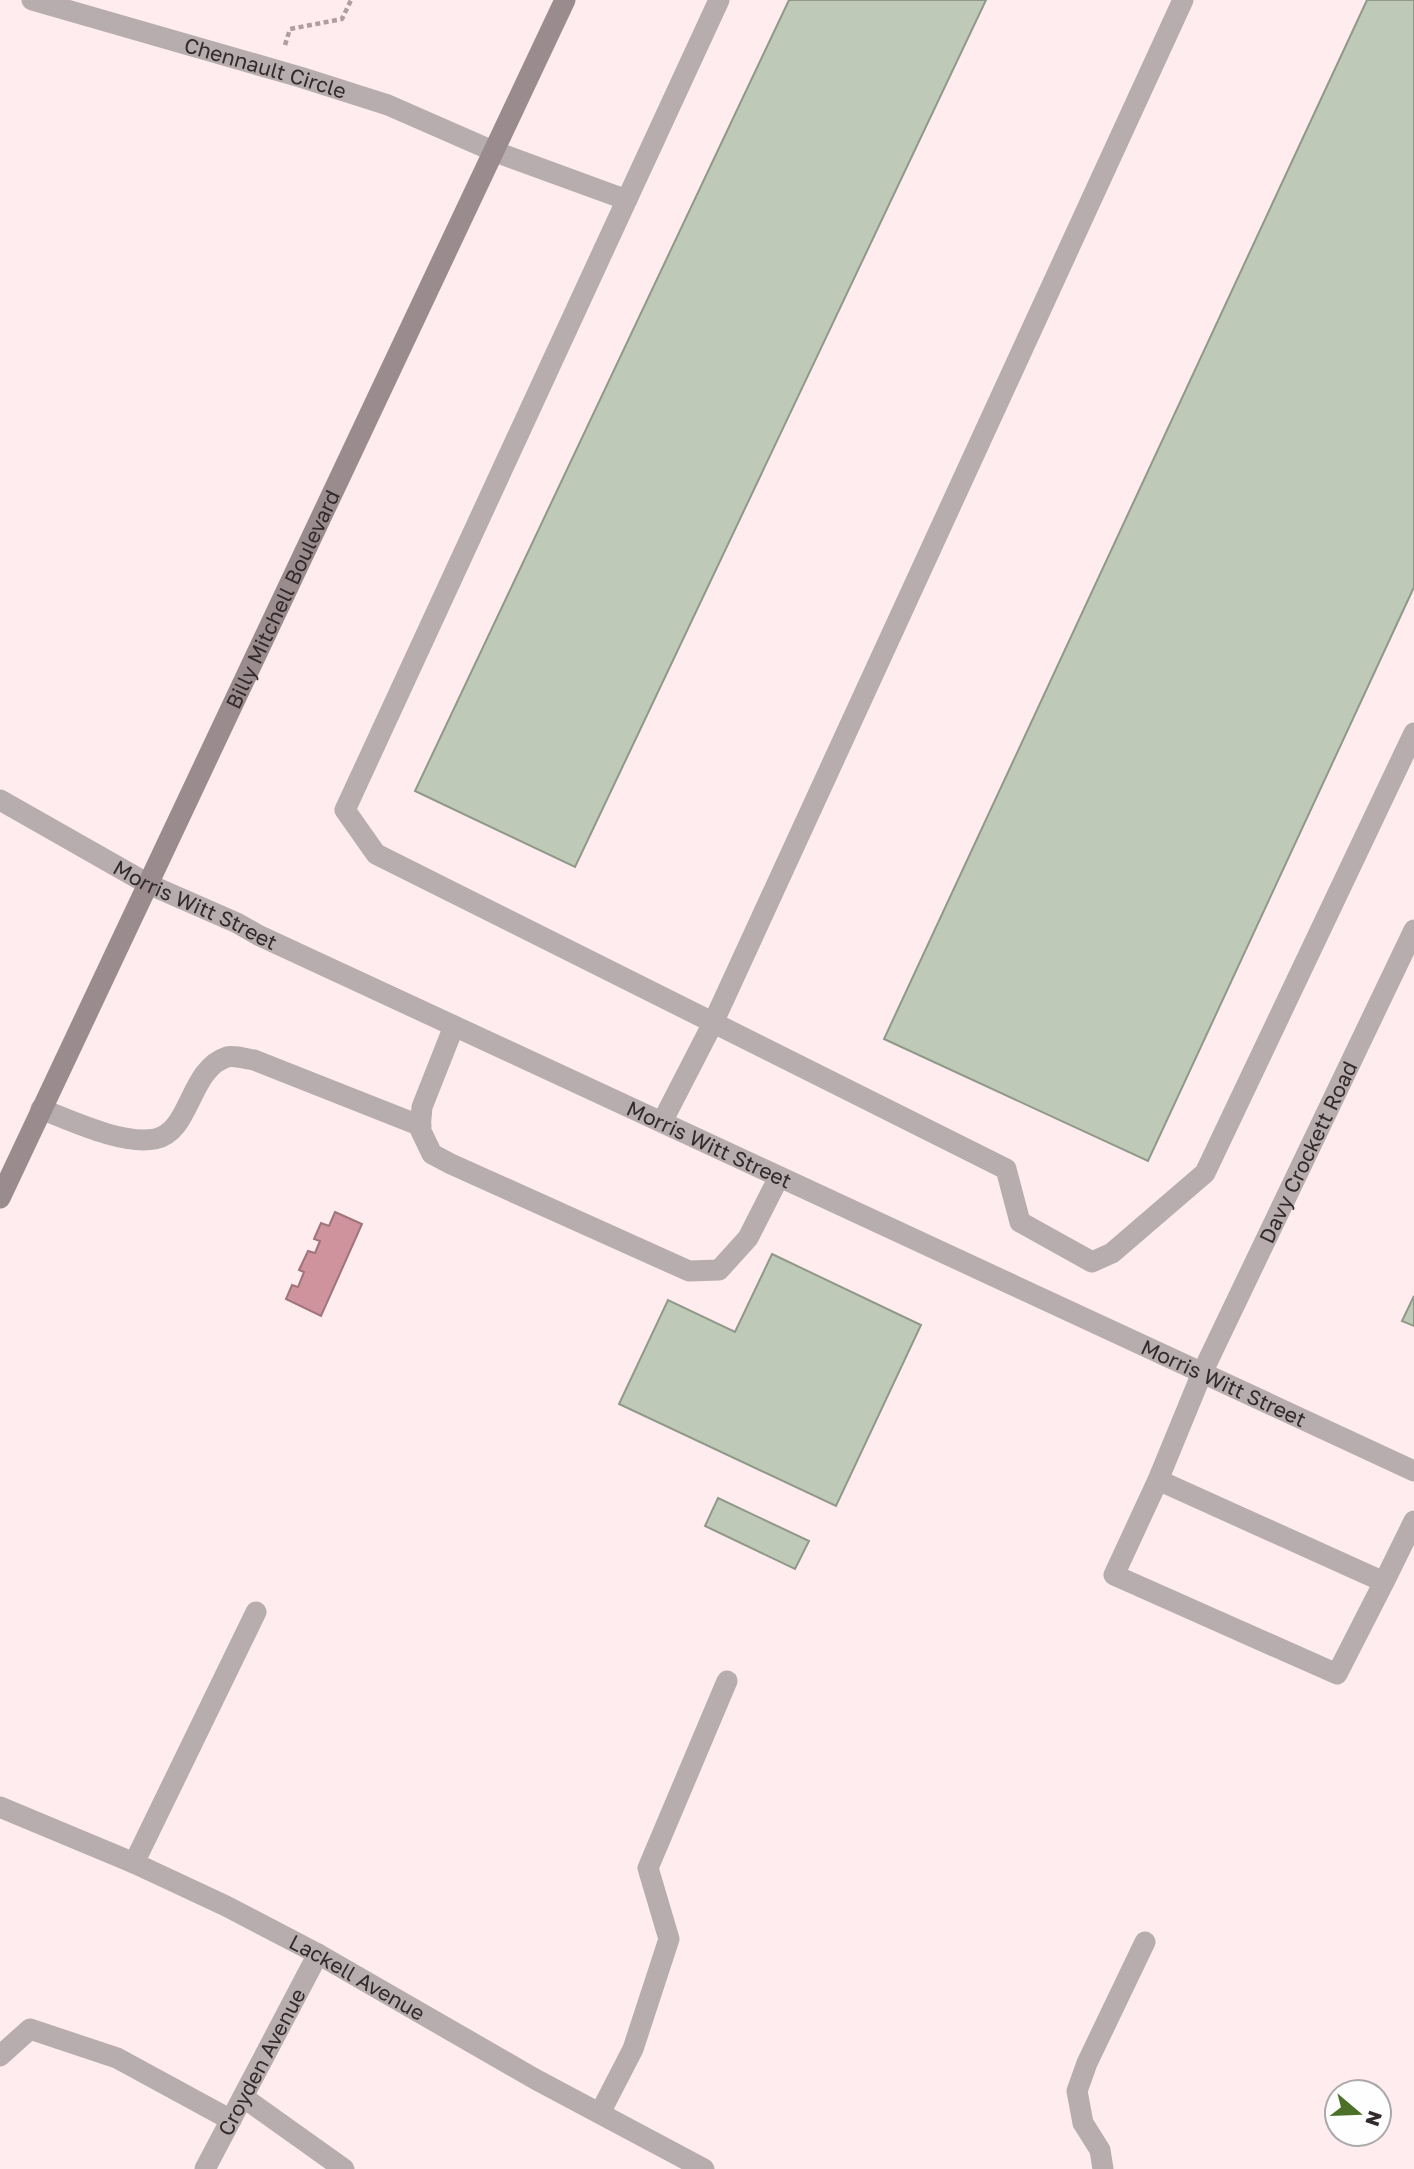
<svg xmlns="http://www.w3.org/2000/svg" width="1414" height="2169" font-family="'Golos Text',sans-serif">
  <rect width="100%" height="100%" fill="#feecee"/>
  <!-- water -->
  <path fill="#ce939c" stroke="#9f747a" stroke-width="2" d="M335,1212L362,1224L321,1316L286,1299L292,1285L298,1287L304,1272L299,1270L308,1251L315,1253L320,1241L314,1239L321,1223L329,1226Z"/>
  <!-- building -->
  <path fill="#bfc9b8" stroke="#909889" stroke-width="2" d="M789,0H986L575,867L415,791Z
    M1367,0H1414V587L1148,1161L884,1039Z
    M772,1254L921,1325L836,1506L619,1404L668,1300L735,1332Z
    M1414,1296V1326L1402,1321Z
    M718,1498L809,1541L795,1569L705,1526Z"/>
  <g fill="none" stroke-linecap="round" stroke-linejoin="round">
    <!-- path -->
    <path stroke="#ad9fa1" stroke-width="4.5" stroke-dasharray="5 3.5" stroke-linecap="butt" d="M285,45L290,29L342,19L351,0"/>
    <!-- service -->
    <path stroke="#b7adae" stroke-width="21" d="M719,0L345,810L376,854L1006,1169L1020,1222L1092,1262L1112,1253L1205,1173L1414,733
      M493,151L627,200
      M454,1026L422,1107L420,1129L432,1154L451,1164L689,1271L719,1270L748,1238L779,1177
      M41,1109C72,1121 122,1145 155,1139C191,1132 189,1069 227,1057C235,1055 246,1059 254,1060L421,1126
      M662,1122L713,1023L1183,0
      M1202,1373L1158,1480L1384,1582L1414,1521
      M1158,1480L1114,1575L1337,1674L1384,1582
      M134,1863L256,1612
      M0,2056L30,2029L117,2058L231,2120
      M243,2097L344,2169
      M600,2113L633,2049L669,1939L648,1868L727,1681
      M1103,2169L1100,2150L1083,2123L1077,2091L1087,2063L1145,1942"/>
    <!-- minor -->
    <g stroke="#b7adae" stroke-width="21">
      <path id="s1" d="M32,0L300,77L388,105L493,151"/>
      <path id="s2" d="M0,800L148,884L237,923L258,935L1414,1471"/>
      <path id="s3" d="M1202,1373L1414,930"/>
      <path id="s4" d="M0,1807L134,1863L226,1906L318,1954L535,2079L704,2169"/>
      <path id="s5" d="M205,2169L318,1954"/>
    </g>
    <!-- secondary -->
    <path stroke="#9a8c8e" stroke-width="21" id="s6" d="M0,1198L565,0"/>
  </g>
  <g text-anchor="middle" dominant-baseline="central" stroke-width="7" stroke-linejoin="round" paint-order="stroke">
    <!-- street labels -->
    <g font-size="21" fill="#322a2b" stroke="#fefefe">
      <text stroke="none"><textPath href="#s1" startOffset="243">Chennault Circle</textPath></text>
      <text stroke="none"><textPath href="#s6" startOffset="662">Billy Mitchell Boulevard</textPath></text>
      <text stroke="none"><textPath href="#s2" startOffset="222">Morris Witt Street</textPath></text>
      <text stroke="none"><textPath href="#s2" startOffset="789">Morris Witt Street</textPath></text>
      <text stroke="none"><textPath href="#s3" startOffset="245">Davy Crockett Road</textPath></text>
      <text stroke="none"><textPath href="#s2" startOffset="1356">Morris Witt Street</textPath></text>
      <text stroke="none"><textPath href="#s4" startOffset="396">Lackell Avenue</textPath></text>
      <text stroke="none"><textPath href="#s5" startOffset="121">Croyden Avenue</textPath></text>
    </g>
  </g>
  <!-- north arrow -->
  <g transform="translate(1358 2113) rotate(109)"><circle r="33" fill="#fefefe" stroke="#aca9aa" stroke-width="2"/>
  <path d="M0-5L12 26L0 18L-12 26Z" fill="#4d7028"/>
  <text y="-10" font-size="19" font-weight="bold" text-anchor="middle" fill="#322a2b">N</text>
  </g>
</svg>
